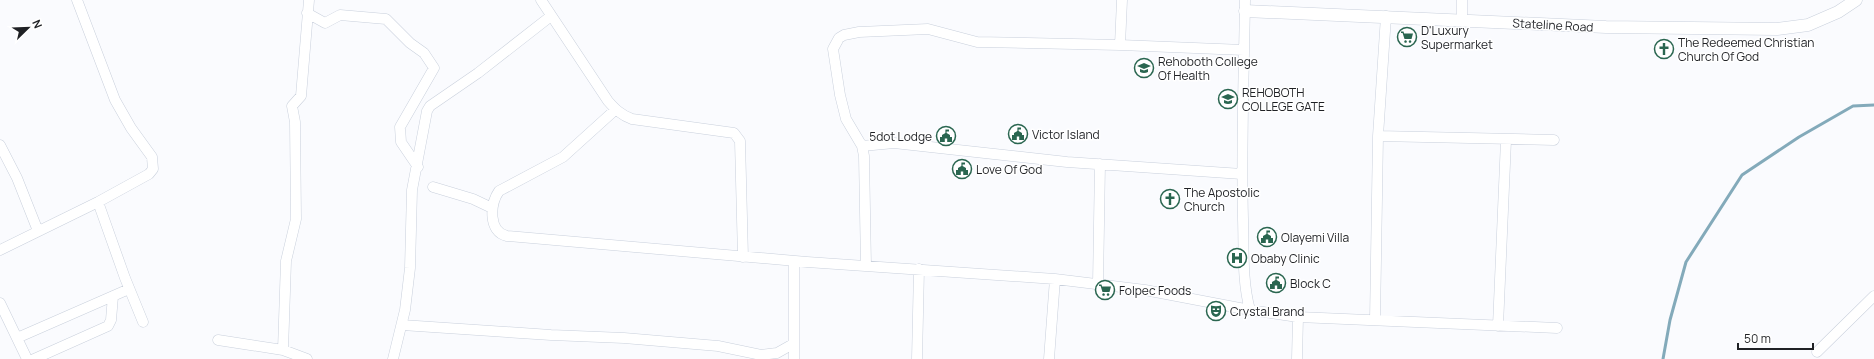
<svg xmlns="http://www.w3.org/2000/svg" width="1874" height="359" font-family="Manrope,sans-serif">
  <rect width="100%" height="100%" fill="#fafbfe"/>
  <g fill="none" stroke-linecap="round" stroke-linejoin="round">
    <!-- stream -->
    <path stroke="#83aaba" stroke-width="3" d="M1663,359L1670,320L1686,262L1742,175L1799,137L1853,106L1874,105"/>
    <!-- minor casing -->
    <g stroke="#c9d0dc" stroke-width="11">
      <path id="minor" d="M541,0L608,101C615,109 621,115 632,119L734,133L740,141L743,257
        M1245,0C1244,73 1241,146 1243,219C1244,249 1242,281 1250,310
        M307,13L325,23L340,15L386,19L410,43L424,53L434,68L400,127L401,142L418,167
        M1462,20V0
        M1120,45L1122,0
        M615,110L563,157L499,191C490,204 488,232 507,236L807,262L1055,279L1145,290L1250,310L1298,317L1557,328
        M1378,136L1554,140
        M0,145L17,178L38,231
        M862,146L894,143L1067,162L1242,174
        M433,187L473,199L492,208
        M98,202L125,278L143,322
        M0,250L98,202L149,174L153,169L152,157L131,128L115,100L77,0
        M866,266L864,156L862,146L846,119L840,95L833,49L839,38L844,35L859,32L928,29L977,42L1120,45L1244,50
        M1098,284L1100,164
        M0,303L27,359
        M1375,320L1378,136L1386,16
        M402,325L551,335L624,338L718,346L761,355L777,353L793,344
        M1498,326L1506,140
        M17,338L129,289
        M218,340L283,350L307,359
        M283,350L286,261L296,219L295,122L292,106L301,96L309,0
        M1817,352L1874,296
        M34,359L108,326L111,320L113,296
        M393,359L405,310L410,268L412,190L427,111L430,106L478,73L551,16
        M794,359V261
        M917,359L919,269
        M1049,359L1055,279
        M1297,359L1298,317"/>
    </g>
    <!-- tertiary casing -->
    <g stroke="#c9d0dc" stroke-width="13">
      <path id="tertiary" d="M1245,11L1606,27L1777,29L1808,25L1838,12L1856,0"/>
    </g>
    <!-- minor -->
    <use href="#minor" stroke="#fff" stroke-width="10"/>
    <!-- tertiary -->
    <use href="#tertiary" stroke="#fff" stroke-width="12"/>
  </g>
  <!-- icons -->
  <defs>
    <g id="supermarket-ring" transform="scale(1)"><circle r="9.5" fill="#fff" stroke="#2a6650" stroke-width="1.5"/><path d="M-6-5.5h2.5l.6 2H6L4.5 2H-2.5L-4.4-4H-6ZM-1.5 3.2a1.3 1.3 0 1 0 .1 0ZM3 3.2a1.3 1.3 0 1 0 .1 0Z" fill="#2a6650"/></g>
    <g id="church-ring" transform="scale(1)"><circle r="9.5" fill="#fff" stroke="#2a6650" stroke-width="1.5"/><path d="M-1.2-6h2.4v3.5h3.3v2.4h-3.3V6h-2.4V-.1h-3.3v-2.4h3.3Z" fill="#2a6650"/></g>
    <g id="university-ring" transform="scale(1)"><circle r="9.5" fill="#fff" stroke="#2a6650" stroke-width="1.5"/><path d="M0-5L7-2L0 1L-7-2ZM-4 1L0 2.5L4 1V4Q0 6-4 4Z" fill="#2a6650"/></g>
    <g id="civic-ring" transform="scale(1)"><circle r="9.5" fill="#fff" stroke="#2a6650" stroke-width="1.5"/><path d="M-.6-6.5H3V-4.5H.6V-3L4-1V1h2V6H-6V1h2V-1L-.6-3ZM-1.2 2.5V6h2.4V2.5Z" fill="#2a6650"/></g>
    <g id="hospital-ring" transform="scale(1)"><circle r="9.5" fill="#fff" stroke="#2a6650" stroke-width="1.5"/><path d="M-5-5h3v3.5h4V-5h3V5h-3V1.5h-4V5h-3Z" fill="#2a6650"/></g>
    <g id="theatre-ring" transform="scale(1)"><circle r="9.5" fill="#fff" stroke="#2a6650" stroke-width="1.5"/><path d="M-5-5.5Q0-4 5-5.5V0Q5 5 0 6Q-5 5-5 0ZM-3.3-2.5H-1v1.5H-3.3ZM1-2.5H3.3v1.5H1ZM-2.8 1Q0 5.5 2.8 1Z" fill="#2a6650"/></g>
  </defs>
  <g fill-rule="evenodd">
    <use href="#supermarket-ring" x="1407" y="37"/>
    <use href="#church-ring" x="1664" y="49"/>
    <use href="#university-ring" x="1144" y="68"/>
    <use href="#university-ring" x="1228" y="99"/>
    <use href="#civic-ring" x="1018" y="134"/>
    <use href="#civic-ring" x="946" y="136"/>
    <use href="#civic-ring" x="962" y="169"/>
    <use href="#church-ring" x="1170" y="199"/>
    <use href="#civic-ring" x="1267" y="237"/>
    <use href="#hospital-ring" x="1237" y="258"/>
    <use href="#civic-ring" x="1276" y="283"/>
    <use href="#supermarket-ring" x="1105" y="290"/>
    <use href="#theatre-ring" x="1216" y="311"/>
  </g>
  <g text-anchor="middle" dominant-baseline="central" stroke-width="3" stroke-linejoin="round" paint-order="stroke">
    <!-- street labels -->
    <g font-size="12" fill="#1f2125" stroke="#fff">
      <text transform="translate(1553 25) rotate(3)">Stateline Road</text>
    </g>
    <!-- poi labels -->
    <g font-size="12" fill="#1f2125" stroke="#fff" text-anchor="start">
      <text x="1421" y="30">D'Luxury<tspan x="1421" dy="14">Supermarket</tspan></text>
      <text x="1678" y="42">The Redeemed Christian<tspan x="1678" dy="14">Church Of God</tspan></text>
      <text x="1158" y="61">Rehoboth College<tspan x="1158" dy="14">Of Health</tspan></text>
      <text x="1242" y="92">REHOBOTH<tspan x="1242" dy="14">COLLEGE GATE</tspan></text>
      <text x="1032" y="134">Victor Island</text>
      <text x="932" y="136" text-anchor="end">5dot Lodge</text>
      <text x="976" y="169">Love Of God</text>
      <text x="1184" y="192">The Apostolic<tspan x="1184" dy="14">Church</tspan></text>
      <text x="1281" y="237">Olayemi Villa</text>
      <text x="1251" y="258">Obaby Clinic</text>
      <text x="1290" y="283">Block C</text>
      <text x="1119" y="290">Folpec Foods</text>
      <text x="1230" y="311">Crystal Brand</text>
    </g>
  </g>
  <!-- north arrow -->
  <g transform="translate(28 28) rotate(67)" stroke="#ffffff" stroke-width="3" paint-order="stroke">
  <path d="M0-3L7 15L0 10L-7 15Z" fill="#1f2125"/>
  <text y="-6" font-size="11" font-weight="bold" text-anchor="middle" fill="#1f2125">N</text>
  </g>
  <!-- scale -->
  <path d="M1738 343v6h75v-6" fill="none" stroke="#1f2125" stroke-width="2"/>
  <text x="1744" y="343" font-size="12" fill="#1f2125" stroke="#ffffff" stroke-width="3" paint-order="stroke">50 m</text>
</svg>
